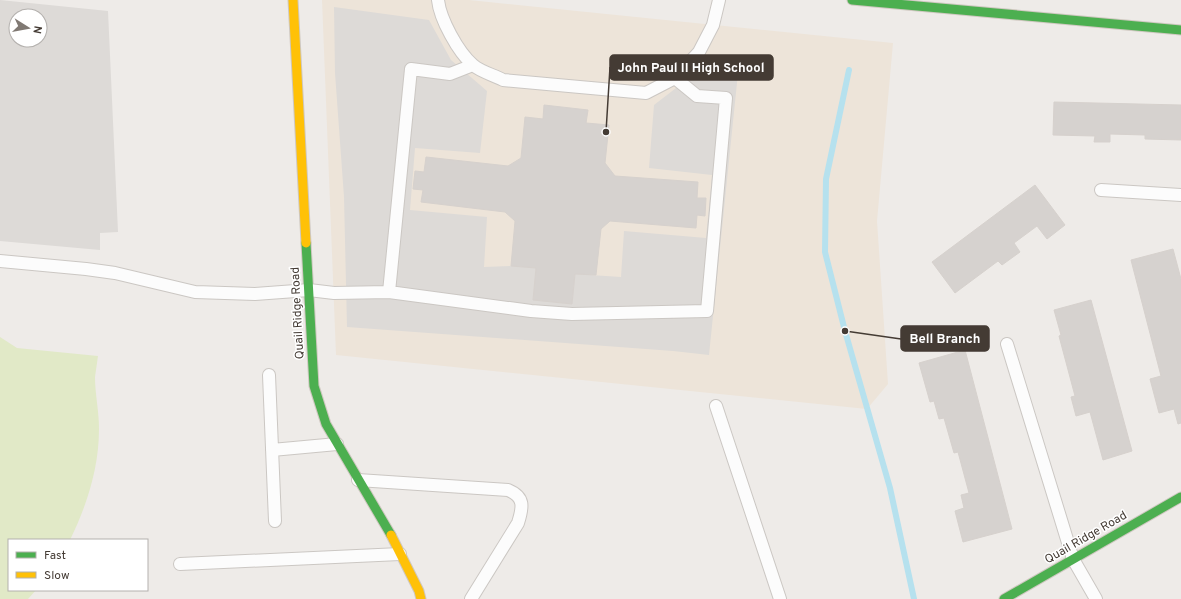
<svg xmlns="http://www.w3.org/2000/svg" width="1181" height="599" font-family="Overpass,sans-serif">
  <rect width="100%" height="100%" fill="#eeebe8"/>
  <!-- education -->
  <path fill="#ede4d9" d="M322,0H469L893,43L877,221L888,384L867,409L336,355Z"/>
  <!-- green -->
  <path fill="#e1e9c7" d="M0,337L17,348L98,356C97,363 96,370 95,377C95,394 99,411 99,429C99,468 87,505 70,540H9V590H36L28,599H0Z"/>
  <!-- parking -->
  <path fill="#dddad7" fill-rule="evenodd" d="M0,0L108,11L118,232L100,233V250L0,241ZM16,16H40V40H16Z
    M334,7L429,20L451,60L487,91L480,153L415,148L410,210L487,217L484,267L511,266L536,268L533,300L572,304L575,274L621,277L624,231L706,238L712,175L649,168L654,105L702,68L738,73L709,355L673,351L347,327L344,197L335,73Z"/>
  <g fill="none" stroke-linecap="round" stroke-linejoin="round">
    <!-- stream -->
    <path stroke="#b6e1ee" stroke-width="6" d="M849,70L826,179L825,252L845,331L890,488L914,599"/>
  </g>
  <!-- building -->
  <path fill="#d6d2cf" stroke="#d6d1cd" d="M1054,102L1181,105V140L1145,139V135L1110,134V142H1094L1095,136L1053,135Z
    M544,105L588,110L586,123L609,125L605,163L615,176L698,182L697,198H706L705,216L697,215L696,228L610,221L601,229L596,275L575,274L572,304L533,300L536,268L511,266L515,221L505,212L421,202L423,190L413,189L415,171L424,172L426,157L508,166L521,158L525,117L543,119Z
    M1035,185L1065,225L1047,239L1037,226L1014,243L1020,252L1002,265L998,261L955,293L932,262Z
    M1173,249L1181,279V423L1178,424L1174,409L1159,413L1150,379L1161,376L1131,260Z
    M1091,300L1132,451L1103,460L1090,412L1076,416L1071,397L1075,396L1059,336L1061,335L1054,310Z
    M965,350L1012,529L963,542L955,511L964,508L961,495L969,493L958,452L954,453L944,418L939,419L934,401L930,402L919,363Z"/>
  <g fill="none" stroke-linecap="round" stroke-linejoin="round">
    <!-- lane casing -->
    <g stroke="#cbc7c3" stroke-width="14">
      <path id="lane" d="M438,0C440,19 458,52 473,65C481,72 494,75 503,80L646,93L675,78L699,52L713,25L719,0
        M473,65L450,74L411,69L389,292L531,311L572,314L707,311L726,98L697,96L675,78
        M1101,190L1181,195
        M0,261L86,269L115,273L195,292L255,294L309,290L334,293L389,292
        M1007,344L1073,559L1096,599
        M269,375L275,521
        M716,406L780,599
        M272,450L337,444
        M358,480L508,490C525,497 523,507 518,523L471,599
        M180,564L400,554"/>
    </g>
    <!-- fast casing -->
    <g stroke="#cfc8c0" stroke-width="11">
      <path id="fast" d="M852,0L1181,30
        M306,243L314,386L326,424L391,535
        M1004,599L1181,497"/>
    </g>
    <!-- slow casing -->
    <g stroke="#cfc8c0" stroke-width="11">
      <path id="slow" d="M293,0L306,243
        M391,535L419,591L421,599"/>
    </g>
    <!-- lane -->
    <use href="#lane" stroke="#fcfcfc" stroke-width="12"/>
    <!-- fast -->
    <use href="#fast" stroke="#4caf50" stroke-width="9"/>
    <!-- slow -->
    <use href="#slow" stroke="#ffc107" stroke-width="9"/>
  </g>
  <g text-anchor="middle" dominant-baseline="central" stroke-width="3" stroke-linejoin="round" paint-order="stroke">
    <!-- street labels -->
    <g font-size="12" fill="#443b34" stroke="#fff">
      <text transform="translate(298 313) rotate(-93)">Quail Ridge Road</text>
      <text transform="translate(1086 538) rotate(-30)">Quail Ridge Road</text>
    </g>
  </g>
  <!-- callouts -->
  <path fill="none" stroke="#443b34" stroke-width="1.5" d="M606 132L610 67M845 331L901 339"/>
  <g fill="#443b34" stroke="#fff" stroke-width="1.5">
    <circle cx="606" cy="132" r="4"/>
    <circle cx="845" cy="331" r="4"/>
  </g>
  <g fill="#443b34" stroke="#443b34" stroke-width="1.5">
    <rect x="610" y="55" width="163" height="25" rx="4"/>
    <rect x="901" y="326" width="88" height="25" rx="4"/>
  </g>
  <g font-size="13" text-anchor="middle" font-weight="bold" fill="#fff">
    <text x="691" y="72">John Paul II High School</text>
    <text x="945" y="343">Bell Branch</text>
  </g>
  <!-- legend -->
  <rect x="8" y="539" width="140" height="52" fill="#ffffff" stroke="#b4b1ae"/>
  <rect x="16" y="552" width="20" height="6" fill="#4caf50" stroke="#b4b1ae"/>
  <text x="44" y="559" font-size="12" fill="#443b34">Fast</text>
  <rect x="16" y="572" width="20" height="6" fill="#ffc107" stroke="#b4b1ae"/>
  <text x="44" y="579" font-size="12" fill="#443b34">Slow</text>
  <!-- north arrow -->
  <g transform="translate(28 28) rotate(101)"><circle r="19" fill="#ffffff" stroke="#b4b1ae"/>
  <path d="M0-3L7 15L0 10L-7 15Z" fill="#807973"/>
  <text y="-6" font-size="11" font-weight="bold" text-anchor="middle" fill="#443b34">N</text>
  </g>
</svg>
